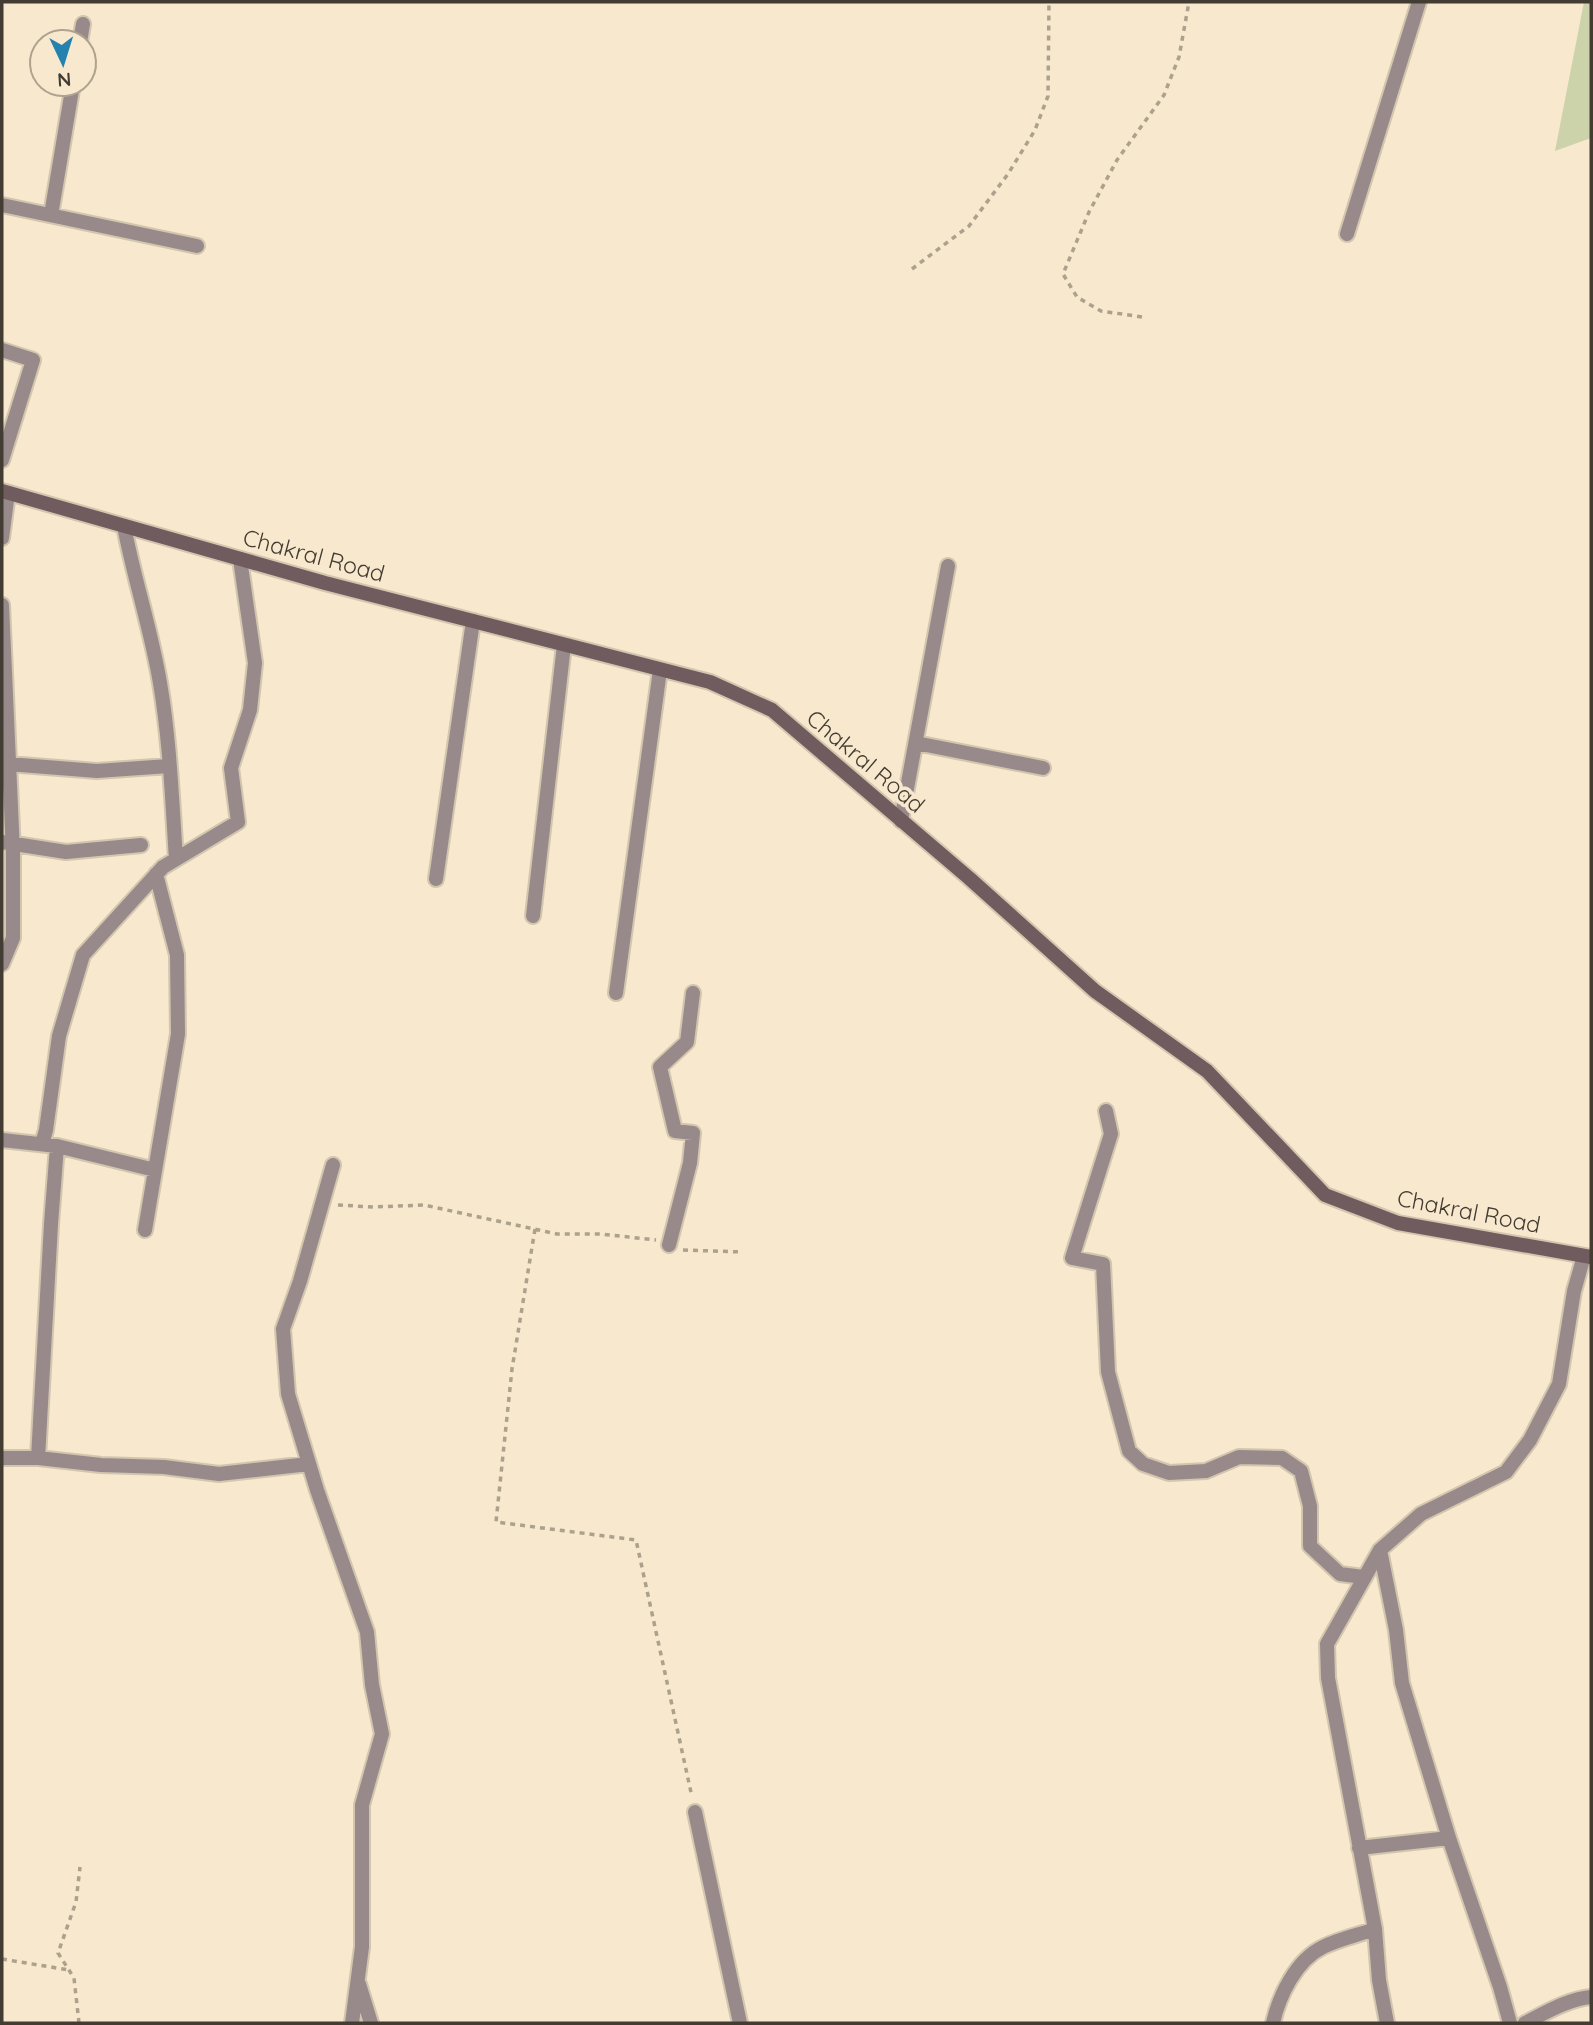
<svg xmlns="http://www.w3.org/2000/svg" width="1593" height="2025" font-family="Quicksand,sans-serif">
  <rect width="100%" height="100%" fill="#f7e8ce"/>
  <!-- green -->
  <path fill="#ccd3aa" d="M1584,2H1591V138L1555,151Z"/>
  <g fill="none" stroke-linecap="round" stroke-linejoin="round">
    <!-- street casing -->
    <g stroke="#d3c6af" stroke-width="18">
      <path id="street" d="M80,42L83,24
        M2,205L197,246
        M51,215L73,84
        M1347,234L1419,2
        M2,350L33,360L2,460
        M124,526C134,579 151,629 160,683C170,741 172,801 176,859
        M2,538L8,493
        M2,605L13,852V938L2,964
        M916,743L1043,768
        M8,764L97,771L169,766
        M901,821L948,566
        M2,842L66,852L141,845
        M436,879L473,621
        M533,916L564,645
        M616,993L660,670
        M1106,1111L1111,1134L1072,1258L1103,1264L1108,1372L1129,1451L1143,1464L1169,1473L1206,1471L1239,1457L1282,1458L1301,1471L1310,1506V1546L1340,1574L1363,1577
        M2,1140L57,1146L155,1170
        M42,1144L46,1130L59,1036L83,955L163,867L238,822L231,768L250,710L255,663L240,559
        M333,1165L300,1281L283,1329L288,1394L317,1490L367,1632L372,1685L382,1734L362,1805V1947L352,2023
        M145,1230L178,1034L177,955L156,874
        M669,1245L690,1163L693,1133L675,1131L660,1067L687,1042L693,993
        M2,1458H38L101,1465L164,1467L219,1474L309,1464
        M38,1458L51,1224L57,1146
        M1380,1550L1396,1630L1402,1683L1449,1838L1500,1987L1510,2023
        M695,1812L740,2023
        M1359,1848L1449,1838
        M359,1984L371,2023
        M1273,2023C1279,1996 1296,1960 1323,1947C1339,1939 1358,1935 1375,1929
        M1387,2023L1379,1980L1375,1929L1328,1678L1327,1644L1380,1550L1421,1514L1506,1472L1530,1440L1559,1384L1574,1291L1584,1256
        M1525,2023C1545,2013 1568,1999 1591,1997"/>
    </g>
    <!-- secondary casing -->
    <g stroke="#d3c6af" stroke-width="18">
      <path id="secondary" d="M2,491L325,583L710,682L772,710L969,878L1095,991L1207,1071L1325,1195L1398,1223L1591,1257"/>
    </g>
    <!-- path -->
    <path stroke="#aca18d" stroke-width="3.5" stroke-dasharray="5 5" stroke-linecap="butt" d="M912,269L969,226L1008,174L1035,130L1048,96L1049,2
      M1142,317L1101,311L1077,297L1063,274L1089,212L1117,160L1164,95L1179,57L1189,2
      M338,1205L373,1207L424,1205L557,1234H601L656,1240
      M535,1229L512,1369L496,1522L636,1540L692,1797
      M683,1250L743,1252
      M2,1959L69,1970
      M79,2023L74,1978L58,1953L76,1902L80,1867"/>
    <!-- street -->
    <use href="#street" stroke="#988a8a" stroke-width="14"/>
    <!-- secondary -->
    <use href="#secondary" stroke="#705c5e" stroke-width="14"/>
  </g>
  <g text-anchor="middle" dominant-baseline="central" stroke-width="7" stroke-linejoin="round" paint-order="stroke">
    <!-- street labels -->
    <g font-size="23" fill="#423c32" stroke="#f7e8ce">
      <text transform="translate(314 555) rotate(15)">Chakral Road</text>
      <text transform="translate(866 761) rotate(40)">Chakral Road</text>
      <text transform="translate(1469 1211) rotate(11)">Chakral Road</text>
    </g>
  </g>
  <!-- border -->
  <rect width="1593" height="2025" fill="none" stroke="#423c32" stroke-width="7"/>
  <!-- north arrow -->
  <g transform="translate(63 63) rotate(176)"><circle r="33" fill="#f7e8ce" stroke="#afa390" stroke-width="2"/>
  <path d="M0-5L12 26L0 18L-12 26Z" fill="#2482ae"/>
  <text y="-10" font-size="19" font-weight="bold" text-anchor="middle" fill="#423c32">N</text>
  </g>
</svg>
